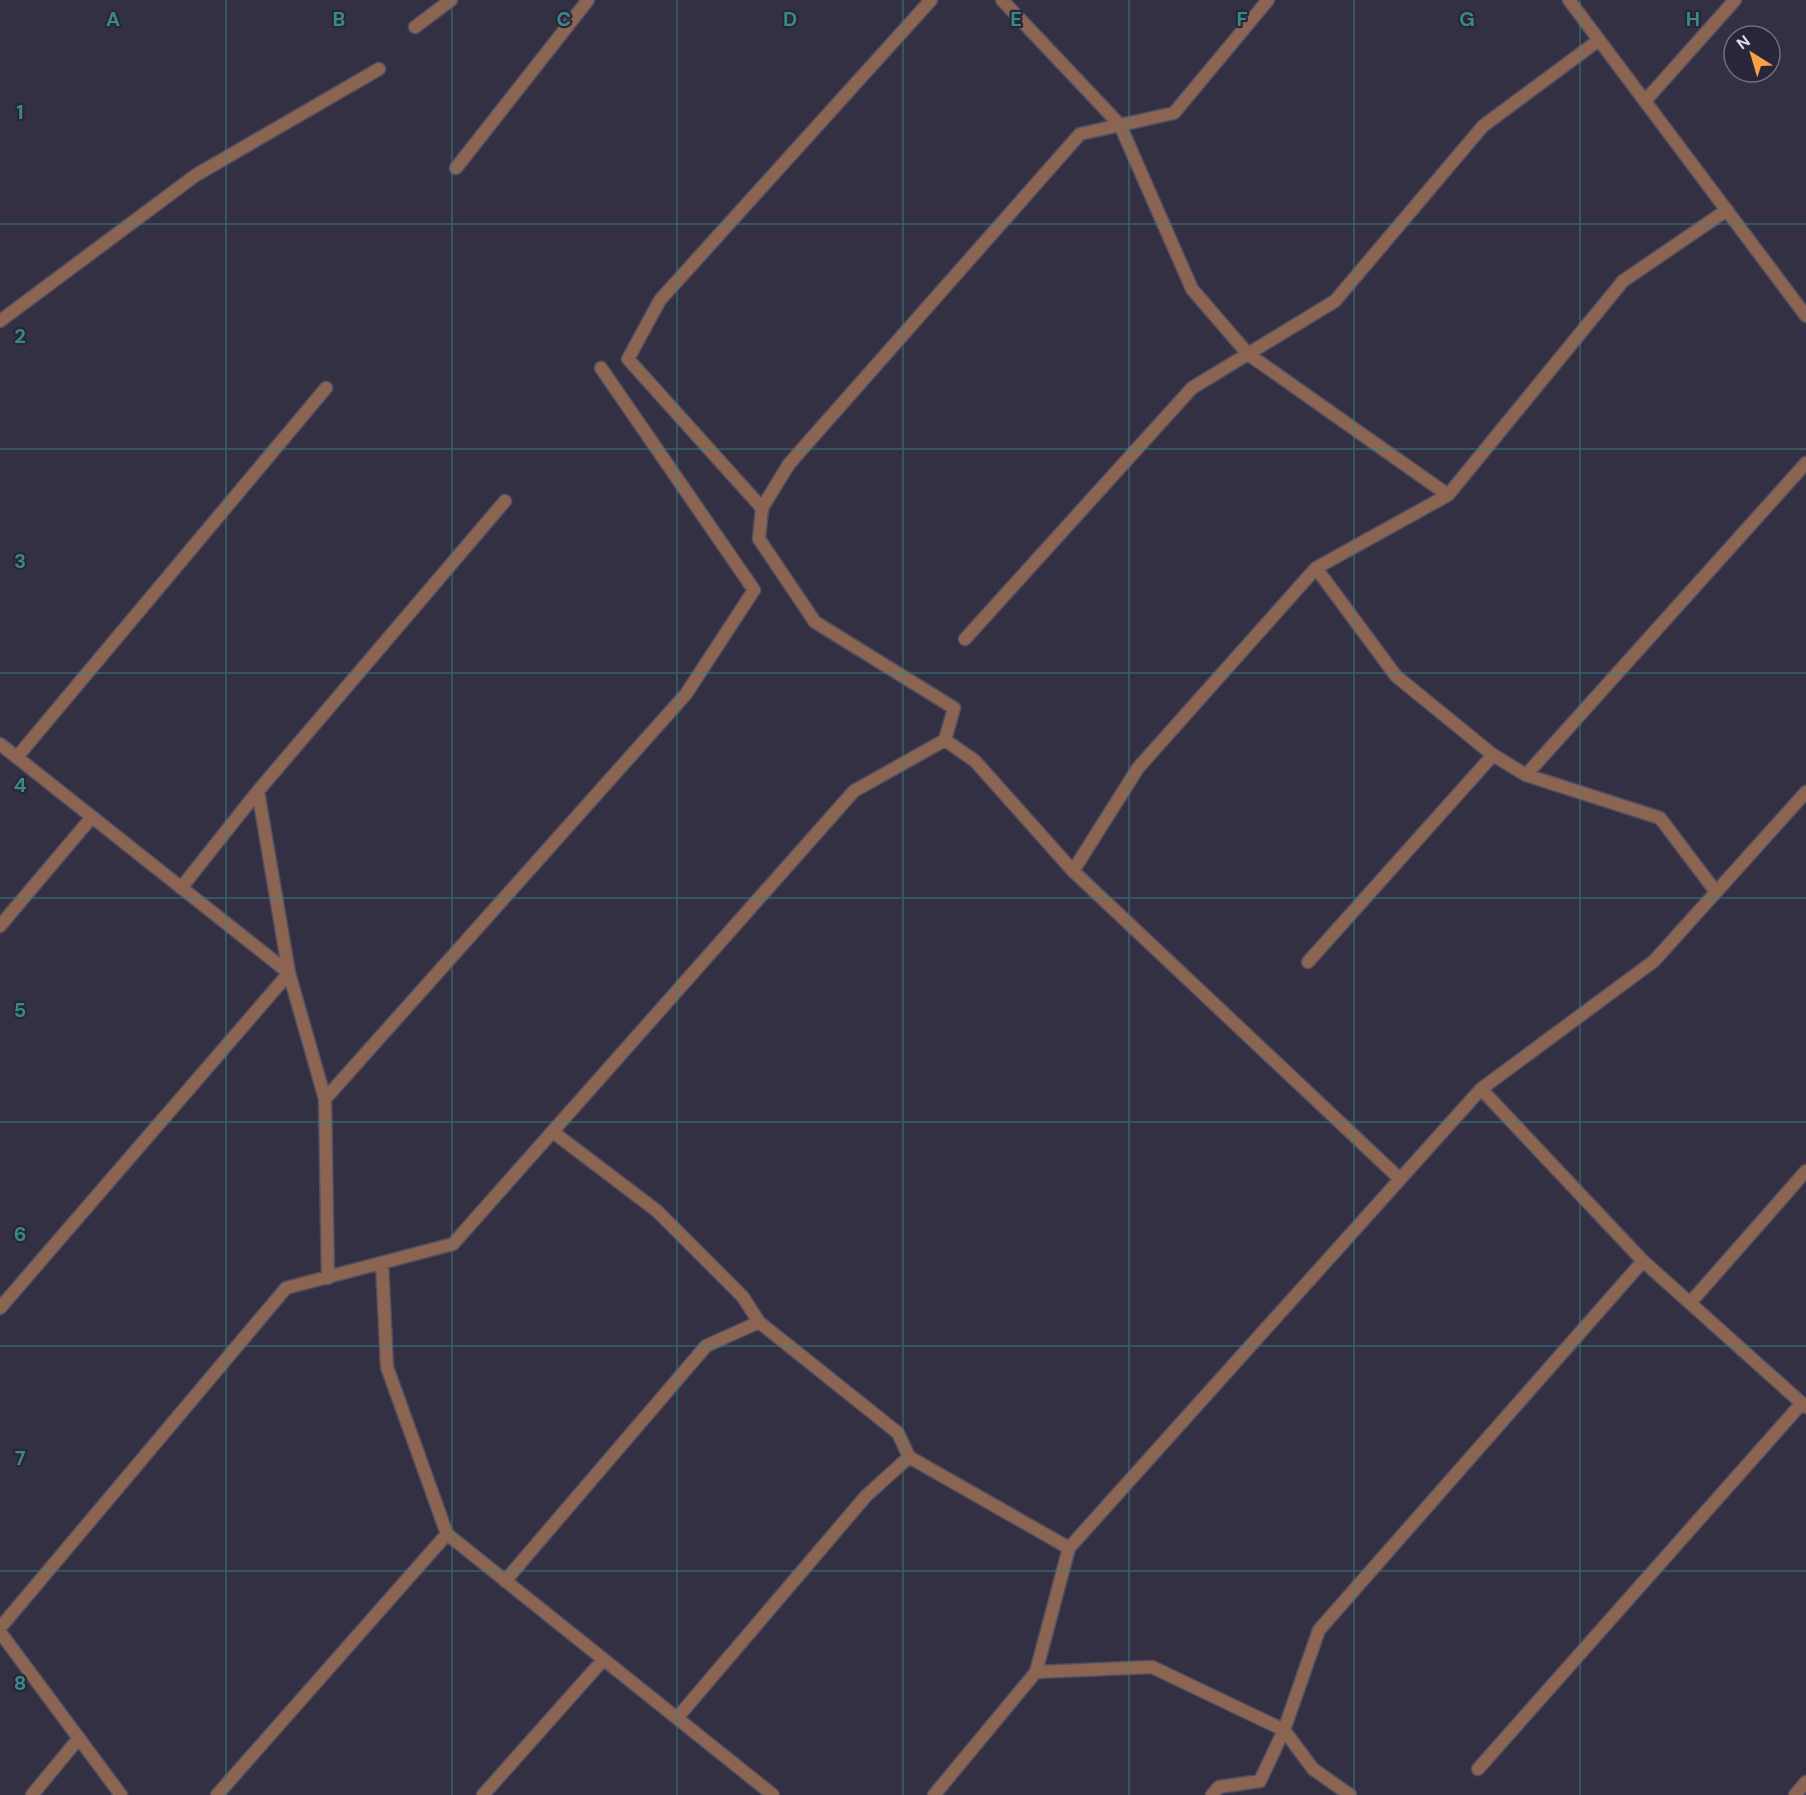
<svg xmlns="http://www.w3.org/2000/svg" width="1806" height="1795" font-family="'DM Sans',sans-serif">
  <rect width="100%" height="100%" fill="#343044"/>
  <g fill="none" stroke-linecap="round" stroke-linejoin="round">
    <!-- street casing -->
    <g stroke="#524e61" stroke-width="15">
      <path id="street" d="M1002,0L1120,125L1192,289L1248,354L1448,495
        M1268,0L1174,113L1080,134L789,464L762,508L759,539L815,622L954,708L945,740L975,761L1073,871L1400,1179
        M1569,0L1806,316
        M415,27L451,0
        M1645,101L1735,0
        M456,168L588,0
        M0,321L196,175L379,69
        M762,508L628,359L660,300L931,0
        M1316,568L1396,676L1493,755L1526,775L1660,818L1716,892
        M965,639L1192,388L1335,301L1483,126L1599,40
        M0,744L289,973L0,1308
        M17,757L326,388
        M1526,775L1806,463
        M258,791L289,973L325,1099L328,1278
        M1073,871L1138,768L1316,568L1448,495L1623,281L1727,210
        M181,888L258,791L505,501
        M0,926L92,817
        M1308,962L1493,755
        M1481,1089L1643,1261L1806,1407
        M325,1099L686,694L754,590L601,368
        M553,1132L657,1211L743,1297L759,1322L898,1433L909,1457L1069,1548
        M382,1263L387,1367L447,1534L773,1795
        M1690,1303L1806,1171
        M505,1581L706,1346L759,1322
        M0,1628L286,1288L453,1244L854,791L945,740
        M0,1632L121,1795
        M1036,1672L1152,1667L1284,1730L1319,1630L1643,1261
        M677,1718L866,1496L909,1457
        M1478,1769L1802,1403
        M32,1795L79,1738
        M217,1795L447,1534
        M483,1795L603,1660
        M934,1795L1036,1672L1069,1548L1481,1089L1654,961L1806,792
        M1212,1795L1219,1787L1260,1781L1284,1730L1313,1769L1350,1795
        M1795,1795L1806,1782"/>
    </g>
    <!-- street -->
    <use href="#street" stroke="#8b6551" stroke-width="12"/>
  </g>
  <!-- grid -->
  <path fill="none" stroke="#388a86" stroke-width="1.5" stroke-opacity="0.55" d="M226,0V1795M452,0V1795M677,0V1795M903,0V1795M1129,0V1795M1354,0V1795M1580,0V1795M0,224H1806M0,449H1806M0,673H1806M0,898H1806M0,1122H1806M0,1346H1806M0,1571H1806"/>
  <g font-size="20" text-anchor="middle" font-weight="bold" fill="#388a86" stroke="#2a2639" stroke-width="4.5" stroke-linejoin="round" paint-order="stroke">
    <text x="113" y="26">A</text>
    <text x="339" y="26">B</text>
    <text x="564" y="26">C</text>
    <text x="790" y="26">D</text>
    <text x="1016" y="26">E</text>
    <text x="1242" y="26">F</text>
    <text x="1467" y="26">G</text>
    <text x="1693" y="26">H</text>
    <text x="20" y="119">1</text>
    <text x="20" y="343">2</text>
    <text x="20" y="568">3</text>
    <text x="20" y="792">4</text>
    <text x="20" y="1017">5</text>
    <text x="20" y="1241">6</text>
    <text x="20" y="1465">7</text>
    <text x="20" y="1690">8</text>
  </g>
  <!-- north arrow -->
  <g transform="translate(1752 54) rotate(323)"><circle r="28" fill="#2a2639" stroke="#716e7e" stroke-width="1.5"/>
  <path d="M0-4.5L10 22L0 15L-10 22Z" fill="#f7a149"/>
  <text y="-9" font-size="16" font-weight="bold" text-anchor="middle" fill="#dbd9e6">N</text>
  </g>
</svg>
